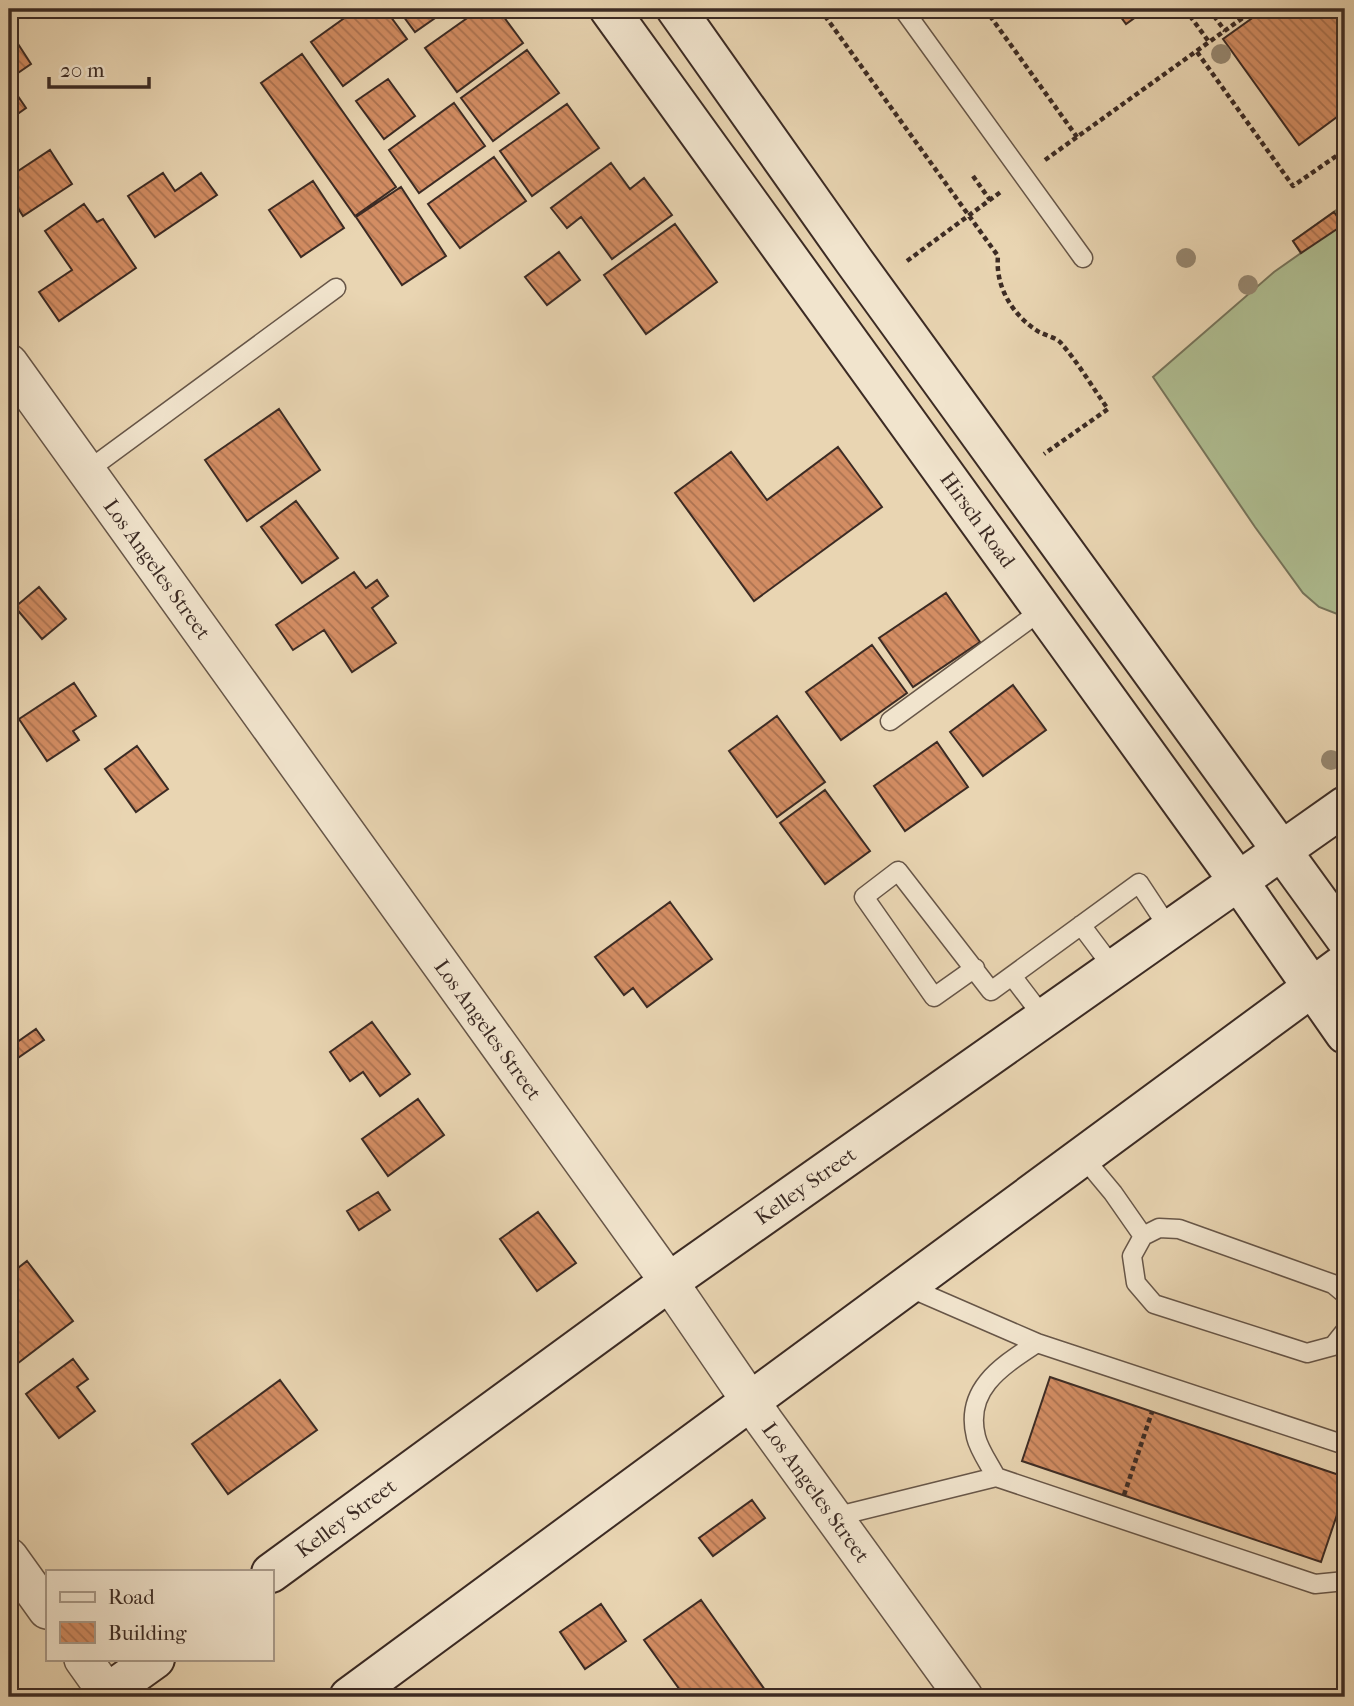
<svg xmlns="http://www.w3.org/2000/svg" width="1354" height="1706" font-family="'IM FELL French Canon',serif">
  <defs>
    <pattern id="building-back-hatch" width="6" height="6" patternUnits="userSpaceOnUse" patternTransform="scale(1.75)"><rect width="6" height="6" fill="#d38d63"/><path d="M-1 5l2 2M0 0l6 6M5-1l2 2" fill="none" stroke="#ac7351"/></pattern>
  </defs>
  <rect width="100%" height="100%" fill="#e9d5b2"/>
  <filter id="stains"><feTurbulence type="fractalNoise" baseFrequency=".00286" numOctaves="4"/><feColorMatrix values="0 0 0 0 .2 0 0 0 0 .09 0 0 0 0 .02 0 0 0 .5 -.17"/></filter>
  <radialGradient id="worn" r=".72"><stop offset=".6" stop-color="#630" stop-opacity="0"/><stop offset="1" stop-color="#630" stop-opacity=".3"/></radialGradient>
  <!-- grass -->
  <path fill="#afbe92" stroke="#76745b" stroke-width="2" d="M1345,204V617L1319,607L1303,593L1255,527L1153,377L1274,272L1301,253L1293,241Z"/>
  <!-- building -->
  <path fill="url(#building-back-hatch)" stroke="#3c2b24" stroke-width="2" d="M357,9H385L407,39L343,86L311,42Z
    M398,9H448L415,32Z
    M480,9H498L523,43L457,92L425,48Z
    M1115,9H1147L1126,24Z
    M1265,9H1345V111L1299,145L1223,39Z
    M9,30L31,64L9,79Z
    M527,50L559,93L493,141L461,98Z
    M302,54L396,187L355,216L261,83Z
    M388,79L415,116L384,139L356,101Z
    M9,83L26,108L9,120Z
    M454,103L485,146L419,193L389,150Z
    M567,104L599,148L532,196L500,151Z
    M50,150L72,184L23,216L9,194V177Z
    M494,157L526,201L460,248L428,204Z
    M611,163L630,189L644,178L672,215L612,259L581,217L567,228L551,208Z
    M163,173L175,191L201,173L217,195L155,237L128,196Z
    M313,181L344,228L301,257L269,210Z
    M401,187L446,256L402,285L356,217Z
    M84,204L97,222L103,219L136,268L59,321L39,292L72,270L45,231Z
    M1334,212L1343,225L1301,253L1293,241Z
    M675,224L717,282L646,334L604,275Z
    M559,252L580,280L547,305L525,277Z
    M279,409L320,470L247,521L205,460Z
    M838,447L882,507L754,601L675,493L731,452L767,500Z
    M296,501L338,558L302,583L261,527Z
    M354,572L366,588L377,580L388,596L372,608L396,643L352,672L324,630L293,650L276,625Z
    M39,587L66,619L42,639L15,607Z
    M946,593L980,642L913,687L879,638Z
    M872,645L907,693L841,740L806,692Z
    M74,683L96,716L73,731L79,740L47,761L19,719Z
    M1013,685L1046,730L983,776L950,732Z
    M777,716L825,782L777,817L729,751Z
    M937,742L968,787L905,831L874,786Z
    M137,746L168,789L136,812L105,769Z
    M825,790L870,851L825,884L780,823Z
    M670,902L712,959L647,1007L633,988L624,995L595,957Z
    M372,1022L410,1074L380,1096L363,1072L350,1081L330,1052Z
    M36,1029L44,1040L9,1064V1056L17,1051L13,1045Z
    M418,1099L444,1135L388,1176L362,1139Z
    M378,1192L390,1210L359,1230L347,1211Z
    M538,1212L576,1263L537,1291L500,1239Z
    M27,1261L73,1321L9,1370V1275Z
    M73,1359L88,1379L77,1387L95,1411L59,1438L26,1394Z
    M1050,1377L1345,1477V1491L1321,1562L1022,1461Z
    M280,1380L317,1430L228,1494L192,1444Z
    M752,1500L765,1518L713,1556L699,1538Z
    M701,1600L770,1697H685L644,1640Z
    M601,1604L626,1641L585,1669L560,1632Z"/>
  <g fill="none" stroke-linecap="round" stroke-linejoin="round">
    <!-- lane casing -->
    <g stroke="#675648" stroke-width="21">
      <path id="lane" d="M903,9L1083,258
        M87,471L336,288
        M890,721L1042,610
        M1081,925L1114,969
        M975,968L934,997L864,897L898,871L991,991L1139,883L1170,930
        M1012,976L1044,1018
        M1083,1157L1113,1193L1143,1236
        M908,1287L1037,1343L1345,1445
        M1345,1294L1333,1284L1179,1229L1159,1228L1143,1236L1132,1256L1136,1283L1154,1304L1307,1353L1333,1346L1345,1331
        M1037,1343C1002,1366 964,1389 976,1437C979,1450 990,1465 996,1477L1315,1584L1345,1581
        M834,1517L996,1477"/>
    </g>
    <!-- street casing -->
    <g stroke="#675648" stroke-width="40">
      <g id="street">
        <path id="s1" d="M9,363L669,1282L764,1421L964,1697"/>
        <path d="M9,1557L47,1610"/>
        <path d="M83,1659L110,1697"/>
      </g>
    </g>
    <!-- secondary casing -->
    <g stroke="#3c2b24" stroke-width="42">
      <g id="secondary">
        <path id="s2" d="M609,9L1239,882L1345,1034"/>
        <path d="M676,9L854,261L1345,938"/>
        <path id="s3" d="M271,1573L669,1282L1345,806"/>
        <path d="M102,1697L155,1659"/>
        <path d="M349,1697L1345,963"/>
      </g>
    </g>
    <!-- path -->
    <path stroke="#3c2b24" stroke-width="4.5" stroke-dasharray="5 3.5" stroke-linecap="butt" d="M820,9L998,256C995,286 1012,314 1036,330C1043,335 1055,337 1060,342C1078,362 1092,387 1108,409L1044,454
      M985,9L1077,137
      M1185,9L1209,42
      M1209,9L1225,31
      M1197,52L1293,186L1345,150
      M1045,160L1255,9
      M973,176L990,200
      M907,261L1002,191
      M1124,1495L1152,1412"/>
    <!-- lane -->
    <use href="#lane" stroke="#f1e4cd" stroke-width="18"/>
    <!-- street -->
    <use href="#street" stroke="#f1e4cd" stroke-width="37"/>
    <!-- secondary -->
    <use href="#secondary" stroke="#f1e4cd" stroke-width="38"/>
  </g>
  <!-- trees -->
  <g fill="#968770">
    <circle cx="1221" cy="54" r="10"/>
    <circle cx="1186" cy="258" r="10"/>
    <circle cx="1248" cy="285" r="10"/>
    <circle cx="1331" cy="760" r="10"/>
  </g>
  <g text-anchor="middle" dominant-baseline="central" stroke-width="7" stroke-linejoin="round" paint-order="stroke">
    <!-- street labels -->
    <g font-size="21" fill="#3c2b24" stroke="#f1e4cd">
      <text stroke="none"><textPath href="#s2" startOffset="630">Hirsch Road</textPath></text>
      <text stroke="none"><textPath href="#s1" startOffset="254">Los Angeles Street</textPath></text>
      <text stroke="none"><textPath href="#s1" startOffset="821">Los Angeles Street</textPath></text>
      <text stroke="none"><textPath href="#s3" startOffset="660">Kelley Street</textPath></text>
      <text stroke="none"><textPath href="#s1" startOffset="1388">Los Angeles Street</textPath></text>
      <text stroke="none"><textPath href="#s3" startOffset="93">Kelley Street</textPath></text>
    </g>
  </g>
  <!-- margin -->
  <rect width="1354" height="1706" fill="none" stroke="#e9d5b2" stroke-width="35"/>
  <rect x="10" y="10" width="1333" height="1685" fill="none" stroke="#3c2b24" stroke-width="3.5"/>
  <rect x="18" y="18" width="1319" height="1671" fill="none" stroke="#3c2b24" stroke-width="2"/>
  <!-- legend -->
  <rect x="46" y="1570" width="228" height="91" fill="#f1e4cd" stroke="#a99a89" stroke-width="2"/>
  <rect x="60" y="1592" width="35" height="10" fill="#f1e4cd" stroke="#a99a89" stroke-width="2"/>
  <text x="108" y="1604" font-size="21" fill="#3c2b24">Road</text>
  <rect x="60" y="1622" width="35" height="21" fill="url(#building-back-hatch)" stroke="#a99a89" stroke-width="2"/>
  <text x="108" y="1640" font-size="21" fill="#3c2b24">Building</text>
  <!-- scale -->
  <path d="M49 77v10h100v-10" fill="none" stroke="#3c2b24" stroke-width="3.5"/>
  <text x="60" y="77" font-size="21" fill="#3c2b24" stroke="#f1e4cd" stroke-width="5" paint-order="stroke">20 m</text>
  <rect width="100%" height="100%" filter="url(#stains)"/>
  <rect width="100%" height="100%" fill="url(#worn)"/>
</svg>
